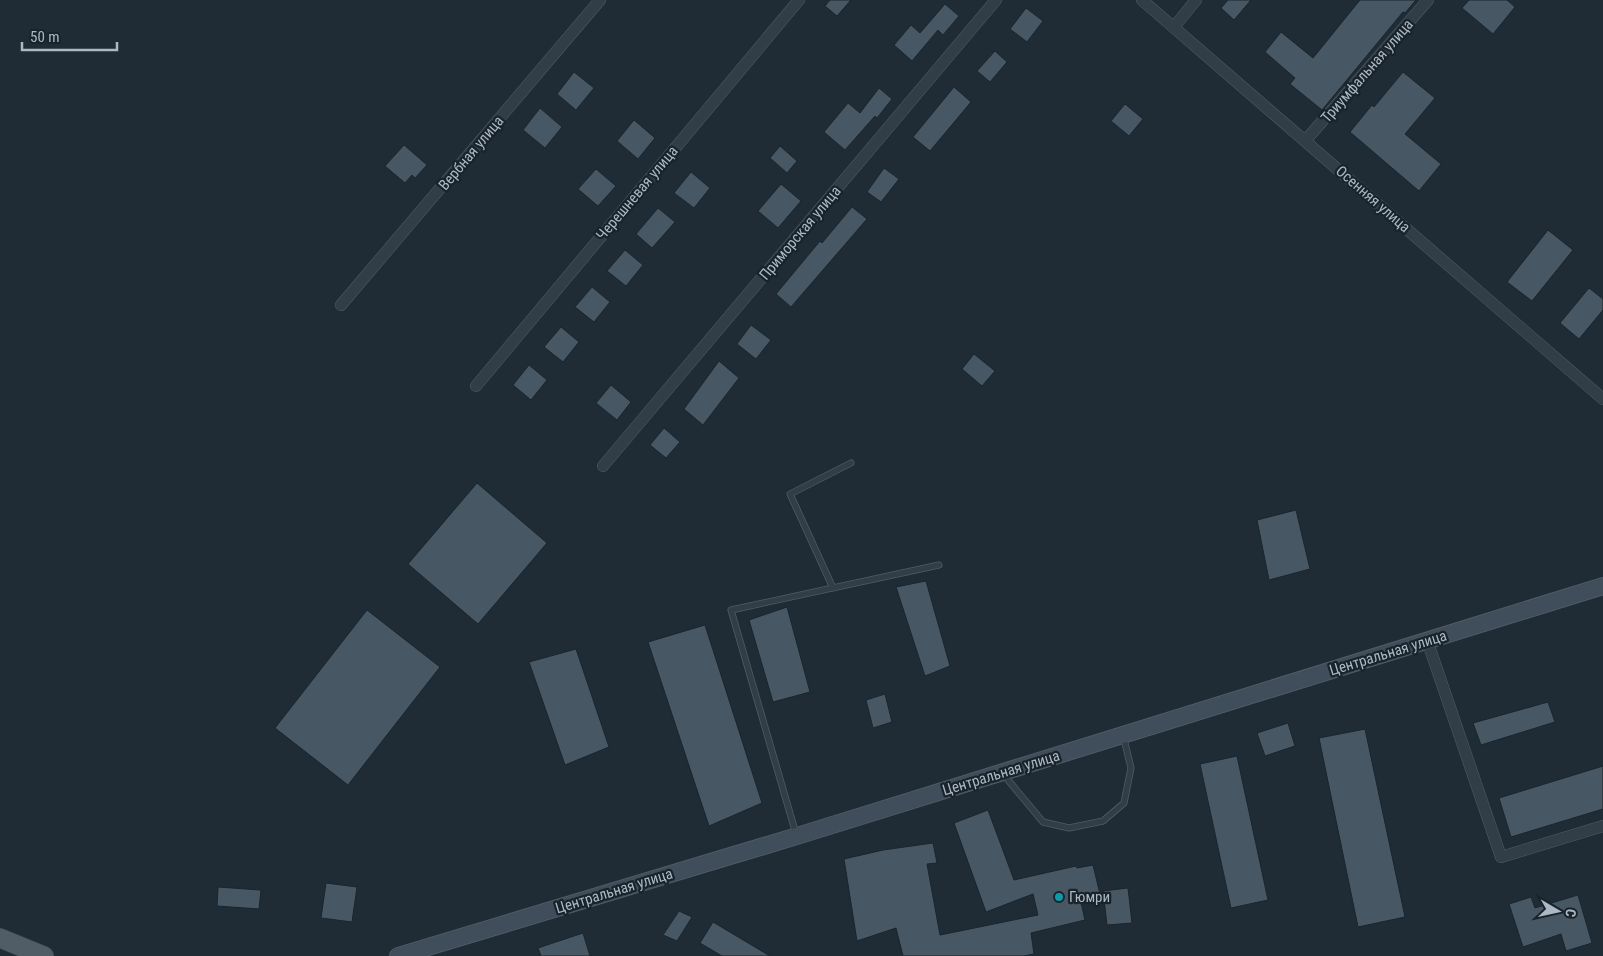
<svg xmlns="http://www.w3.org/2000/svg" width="1603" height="956" font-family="'Roboto Condensed',sans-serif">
  <rect width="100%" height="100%" fill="#1f2c36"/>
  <!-- building -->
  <path fill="#475763" stroke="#1a252d" d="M830,0H851L837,16L825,6Z
    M1228,0H1251L1234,20L1221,8Z
    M1360,0H1416L1405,13L1403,12L1322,110L1290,84L1295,78L1265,52L1281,32L1313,58Z
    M1469,0H1507L1515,7L1493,34L1462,8Z
    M945,4L959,16L943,35L938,30L912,61L894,45L911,25L920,33Z
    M1026,8L1043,21L1027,42L1010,29Z
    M995,51L1007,62L990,82L977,71Z
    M574,72L594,88L576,110L557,94Z
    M1403,72L1435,98L1405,134L1441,164L1419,191L1350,132L1372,105L1374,107Z
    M954,87L971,102L930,151L913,137Z
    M879,88L892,99L877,118L875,116L845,150L824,132L848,103L860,113Z
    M1125,104L1143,119L1129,136L1111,121Z
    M540,108L562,127L545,148L523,130Z
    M634,120L655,138L638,159L617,141Z
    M404,145L427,165L415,178L412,175L405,183L385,166Z
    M780,146L797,161L787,173L770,158Z
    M884,168L899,179L881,202L867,192Z
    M596,169L616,186L598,206L578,189Z
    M691,172L710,188L694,208L674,193Z
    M781,184L801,201L778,228L758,211Z
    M852,207L867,219L791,307L776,294L820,241L822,243Z
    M658,208L675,222L652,248L636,234Z
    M1548,230L1573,250L1532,301L1507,282Z
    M625,250L643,265L626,286L607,271Z
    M592,287L610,302L594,322L575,307Z
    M1589,288L1603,299V310L1579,339L1560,323Z
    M751,325L771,340L756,359L737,344Z
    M561,327L579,342L563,362L544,347Z
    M974,354L995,371L982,386L962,369Z
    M719,361L739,378L703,425L684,409Z
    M529,365L547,380L531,400L513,385Z
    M611,385L631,402L617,420L596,403Z
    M664,428L680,442L666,458L650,445Z
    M477,483L547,543L478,624L408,564Z
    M1296,510L1310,569L1269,580L1257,520Z
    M926,581L950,666L925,676L896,587Z
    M787,607L810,692L773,702L749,620Z
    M367,610L440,667L348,785L275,728Z
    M705,625L762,803L709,826L648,642Z
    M576,649L609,747L565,765L529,662Z
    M885,694L892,722L873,728L866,700Z
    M1548,702L1555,722L1481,745L1473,723Z
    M1288,723L1295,746L1265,756L1257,733Z
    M1365,729L1405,917L1358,927L1319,738Z
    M1237,756L1268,900L1231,908L1200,764Z
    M1603,766V809L1511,837L1499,798Z
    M988,810L1014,880L1076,866L1077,868L1093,865L1100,894L1080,898L1085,920L1031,933L1034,954L1024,956H903L896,928L857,941L844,859L883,850L933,843L937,863L927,864L940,935L1038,915L1033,894L986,912L954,823Z
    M326,883L357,887L352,922L321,918Z
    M218,887L261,890L259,909L217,906Z
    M1128,888L1132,923L1107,925L1103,891Z
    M1578,895L1592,943L1566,951L1561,934L1523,947L1509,904L1531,897L1535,908Z
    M679,911L692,917L677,941L663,935Z
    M713,922L770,956H722L700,943Z
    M583,933L590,956H541L538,948Z"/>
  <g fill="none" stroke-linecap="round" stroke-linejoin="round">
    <!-- lane casing -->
    <g stroke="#505c65" stroke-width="7">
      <path id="lane" d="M833,588L790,494L851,463
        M1003,774L1043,822L1069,828L1103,821L1124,803L1131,768L1123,735
        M796,834L731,610L939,565"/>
    </g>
    <!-- street casing -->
    <g stroke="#505c65" stroke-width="12">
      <path id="street" d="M1142,0L1603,399
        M1174,27L1196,0
        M1305,141L1428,0
        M341,305L600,0
        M476,386L799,0
        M603,466L996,0
        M1427,640L1501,857L1603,826"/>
    </g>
    <!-- secondary casing -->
    <g stroke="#505c65" stroke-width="18">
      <path id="secondary" d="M398,956L797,836L1603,586"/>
    </g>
    <!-- primary casing -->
    <g stroke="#3c4750" stroke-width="20">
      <path id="primary" d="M0,938L44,956"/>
    </g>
    <!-- lane -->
    <use href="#lane" stroke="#323e47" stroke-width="5.5"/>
    <!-- street -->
    <use href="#street" stroke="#323e47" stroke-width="11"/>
    <!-- secondary -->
    <use href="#secondary" stroke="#404d5a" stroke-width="16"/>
    <!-- primary -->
    <use href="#primary" stroke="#505d67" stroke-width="19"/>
  </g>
  <!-- markers -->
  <circle fill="#0f9aa8" stroke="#18232b" stroke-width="2" cx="1059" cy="897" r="5"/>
  <g text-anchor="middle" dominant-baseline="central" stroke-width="4.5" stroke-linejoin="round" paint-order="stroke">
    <!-- street labels -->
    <g font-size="15" fill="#acb9c4" stroke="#18232b">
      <text transform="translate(1367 71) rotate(-49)">Триумфальная улица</text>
      <text transform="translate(471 153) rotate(-50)">Вербная улица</text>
      <text transform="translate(637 193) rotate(-50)">Черешневая улица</text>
      <text transform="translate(1373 199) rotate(41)">Осенняя улица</text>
      <text transform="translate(800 233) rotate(-50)">Приморская улица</text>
      <text transform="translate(1388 653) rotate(-17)">Центральная улица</text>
      <text transform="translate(1001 773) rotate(-17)">Центральная улица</text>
      <text transform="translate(614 891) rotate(-17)">Центральная улица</text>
    </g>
    <!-- poi labels -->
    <g font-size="15" fill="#acb9c4" stroke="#18232b" text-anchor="start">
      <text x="1069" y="897">Гюмри</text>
    </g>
  </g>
  <!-- north arrow -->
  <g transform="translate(1558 911) rotate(99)" stroke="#18232b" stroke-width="4" paint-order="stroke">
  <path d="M0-4L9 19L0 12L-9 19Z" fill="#acb9c4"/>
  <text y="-8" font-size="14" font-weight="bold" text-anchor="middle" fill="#acb9c4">С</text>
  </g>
  <!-- scale -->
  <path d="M22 42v8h95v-8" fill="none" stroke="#acb9c4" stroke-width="2.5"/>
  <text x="30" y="42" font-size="15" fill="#acb9c4" stroke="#18232b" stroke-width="4" paint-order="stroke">50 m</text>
</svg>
